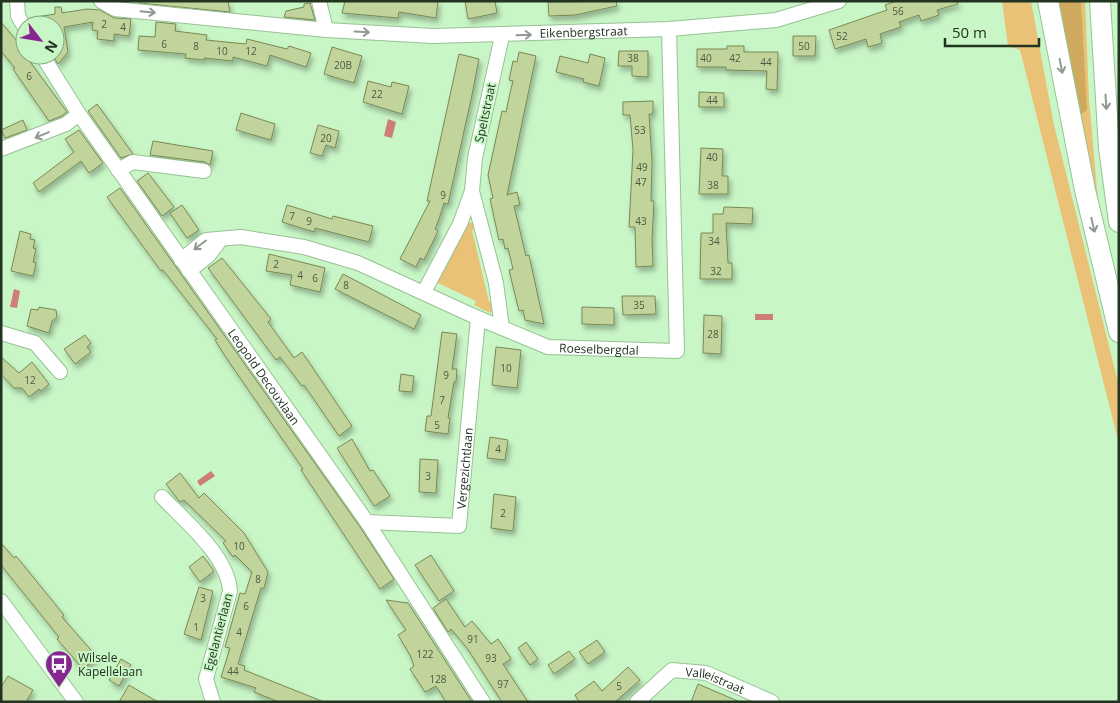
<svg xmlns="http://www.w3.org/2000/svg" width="1120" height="703" font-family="'Open Sans',sans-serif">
  <defs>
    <filter id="shadow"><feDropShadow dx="2.5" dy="4.5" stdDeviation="2.5" flood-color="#0004"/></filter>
  </defs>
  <rect width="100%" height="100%" fill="#c9f6c6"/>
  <!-- green -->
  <path fill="#e9c277" d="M1031,1L1054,125L1119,386V444L1020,50L1008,46L1002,1Z
    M1055,1H1059L1080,114L1083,46L1081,1H1085L1089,99L1099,212Z
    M467,222L473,223L475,229L472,230L489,302H493L494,309L490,313L474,305L476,301L436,282Z"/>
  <!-- forest -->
  <path fill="#cfa95e" d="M1059,1H1081L1087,110L1080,115Z"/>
  <!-- water -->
  <path fill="#cf7d79" d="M388,119L396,122L392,138L384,136Z
    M14,289L20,291L17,308L10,307Z
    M755,314H773V320H755Z
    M211,471L215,476L200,486L197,481Z"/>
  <!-- building -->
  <path fill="#c1d49b" stroke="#788953" filter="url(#shadow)" d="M139,1H228L230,12L139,3Z
    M345,1H438L436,18L399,12L398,18L342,13Z
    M465,1H495L497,13L468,19Z
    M616,1L617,6L575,15L549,16L548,2Z
    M896,1H957L958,4L937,10L939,15L921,21L919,15L899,22L901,27L880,34L882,43L868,47L866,39L835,49L829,30L887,10L885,5Z
    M310,3L315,20L284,17L286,11L304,7V4Z
    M55,7H61L62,13L87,9L100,10L114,18L131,19L129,36L114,34V41L97,39L98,31L92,30L93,22L64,27L68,52L58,64L55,59V25H33L30,18L55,14Z
    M1,22L25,51V55L67,112L62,116L49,121L13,69L15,68L1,51Z
    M156,22L176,24L175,31L207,35L206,40L246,44L247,39L287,49L289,46L311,53L306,67L270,55L267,66L233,57V61L204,58V60L185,58L186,54L138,50L139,36L155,37Z
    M793,36H816L815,56H793Z
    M727,46H744V52H778L777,90L766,89L767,71L726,70V67H697V49H727Z
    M332,47L362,56L354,83L324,74Z
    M619,51H648V77L632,76V66H618Z
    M519,52L536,56L507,195L517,192L520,205L514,206L526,256L529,255L544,324L525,320L523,310L519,311L509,270L513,269L508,248L505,249L503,239L499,240L490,199L493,198L488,175L502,111L506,112L510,93L513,81L509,80L513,61L517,62Z
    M459,54L479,59L472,95L448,204L444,203L439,219L435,229L438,231L424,260L420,258L416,267L400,259L430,201H427Z
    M590,54L605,58L599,86L583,82L584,79L556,72L560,56L588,63Z
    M368,81L391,87L392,82L409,86L402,114L363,102Z
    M699,92L724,93V107H699Z
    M653,101V114H649L652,161L651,201H654L652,239L653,266L636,267L635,227H629L633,150L630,115H623V102Z
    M97,104L105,115L133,154L121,158L88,111Z
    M241,113L275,124L271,140L236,130Z
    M23,120L27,130L5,138L1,130Z
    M318,125L339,131L335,148L326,145L322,156L310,153Z
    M79,130L103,163L89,173L81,161L39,192L33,183L74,152L65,139Z
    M153,141L213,151L210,165L205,162L150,155Z
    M701,148L723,149L722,176H728V194H699Z
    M148,173L174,207L162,216L137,181Z
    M120,188L360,527L394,579L380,589L301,470L303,469L227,359L215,340L217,339L163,270L161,271L107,197Z
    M182,205L199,230L187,238L170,213Z
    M287,205L332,219L333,216L373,226L369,242L315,228L314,232L282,222Z
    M724,207L753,208L752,224L726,223L728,263H732V279H700L701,233H713V214H723Z
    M20,231L31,234L30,239L35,240L33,248L36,249L33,262L36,263L33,276L11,271Z
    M269,254L325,268L320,292L290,285L292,275L266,271Z
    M222,258L271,319L268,322L294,358L302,352L352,426L339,436L304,385L302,386L280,357L276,360L208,268Z
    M343,274L421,315L414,329L335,289Z
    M622,296H655L656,314L623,315Z
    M39,307L56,310L57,317L52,321L49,333L27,326L31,309L38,310Z
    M582,307L614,308V325L582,324Z
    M704,315L722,316L721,354L703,353Z
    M442,332L457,334L452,369H457L456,382H454L448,418H450L448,434L425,431L427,416H431Z
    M85,335L91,343L87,347L91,352L75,364L64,349Z
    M496,347L521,350L517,388L492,385Z
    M1,357L19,373L32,362L49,384L41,391L39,389L29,397L22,388H14L1,374Z
    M401,374L414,376L412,392L399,391Z
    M490,437L508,440L505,460L487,458Z
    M352,439L370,471L373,470L390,496L374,506L337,448Z
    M420,459L438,460L436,493L419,492Z
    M180,473L199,498L204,493L244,533L268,572L264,588H261L238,664L245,666L244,670L324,702H279L254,692L256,688L221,677L230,648L225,647L240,593L245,594L252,572L235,555L233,557L223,543L226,541L184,500L180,502L166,484Z
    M494,494L516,497L513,531L491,528Z
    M1,543L14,558L16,556L64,615L62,617L97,657L83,669L57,639L59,637L1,565Z
    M431,555L454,591L439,601L415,565Z
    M203,556L214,571L200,582L189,567Z
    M199,587L213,591L201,640L184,634Z
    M446,599L465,627L472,621L491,644L498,639L511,659L503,664L528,702H502L467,648L451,629L448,632L433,608Z
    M386,600L408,603L472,702H446L436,686L425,692L410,669L414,666L410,655L398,635L406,630Z
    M597,640L605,652L588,664L579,652Z
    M526,642L538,659L530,665L518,648Z
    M569,651L575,659L554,674L548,665Z
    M121,659L131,665L119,686L109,680Z
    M628,667L640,680L615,702H579L575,695L594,681L602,691Z
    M8,676L33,690L26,702H1V687Z
    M698,684L740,702H691Z
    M129,685L139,691L158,702H119Z"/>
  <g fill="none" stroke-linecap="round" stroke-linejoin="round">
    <!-- minor casing -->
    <g stroke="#97c294" stroke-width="16">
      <g id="minor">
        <path d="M17,1L18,16L25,28"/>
        <path id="s1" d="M101,1L115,9L326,30L433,36L669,29L776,20L839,1"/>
        <path d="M319,1L326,30"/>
        <path d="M502,36L475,158L472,191L496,283L502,328"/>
        <path id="s2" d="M42,55L79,114L367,522L483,702"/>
        <path d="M1,149L66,124L79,114"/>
        <path d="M118,170L133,162L204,171"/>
        <path id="s3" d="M181,260L206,240L241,237L304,247L358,263L478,318L548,347L677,351L669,29"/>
        <path d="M189,271L209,255L221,239"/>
        <path d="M424,292L460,224L472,191"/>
        <path d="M1,333L35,343L60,372"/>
        <path d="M162,497C185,521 228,556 230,591L206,679L213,702"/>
        <path id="s4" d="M367,522L459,526L478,318"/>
        <path d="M1,601L76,702"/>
        <path id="s5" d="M637,702L672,670L706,673L772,702"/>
      </g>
    </g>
    <!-- highway casing -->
    <g stroke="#97c294" stroke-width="22">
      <path id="highway" d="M1048,1L1085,190L1119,332
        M1100,1L1109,148L1119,222"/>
    </g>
    <!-- minor -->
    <use href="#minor" stroke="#fff" stroke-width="14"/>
    <!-- highway -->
    <use href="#highway" stroke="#fff" stroke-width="20"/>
  </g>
  <!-- one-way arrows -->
  <defs><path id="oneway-shaft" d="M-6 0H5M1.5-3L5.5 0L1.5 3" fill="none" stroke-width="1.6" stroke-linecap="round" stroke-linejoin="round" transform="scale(1.25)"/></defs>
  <g stroke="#909990">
    <use href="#oneway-shaft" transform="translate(148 12) rotate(6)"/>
    <use href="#oneway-shaft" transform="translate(362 32) rotate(3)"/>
    <use href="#oneway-shaft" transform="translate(524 35) rotate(-2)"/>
    <use href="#oneway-shaft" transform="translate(1061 66) rotate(79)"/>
    <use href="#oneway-shaft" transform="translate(1106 102) rotate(86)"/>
    <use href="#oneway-shaft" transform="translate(42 135) rotate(157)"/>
    <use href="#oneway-shaft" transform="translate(1093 225) rotate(77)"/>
    <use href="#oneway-shaft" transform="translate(200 245) rotate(143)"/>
  </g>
  <!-- icons -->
  <defs>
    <g id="bus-pin" transform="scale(1.4375)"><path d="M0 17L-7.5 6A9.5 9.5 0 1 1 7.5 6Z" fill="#862791" stroke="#c9f6c6"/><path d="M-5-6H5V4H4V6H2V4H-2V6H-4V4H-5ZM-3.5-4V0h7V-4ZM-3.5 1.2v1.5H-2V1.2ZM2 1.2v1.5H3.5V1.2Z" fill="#fff"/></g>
  </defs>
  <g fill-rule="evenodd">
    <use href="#bus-pin" x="59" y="664"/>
  </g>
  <g text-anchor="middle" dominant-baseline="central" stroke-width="4" stroke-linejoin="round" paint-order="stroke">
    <!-- number labels -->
    <g font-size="10" fill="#4a5b40">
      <text x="898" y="11">56</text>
      <text x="104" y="24">2</text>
      <text x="123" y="27">4</text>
      <text x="842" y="36">52</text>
      <text x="164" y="44">6</text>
      <text x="196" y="46">8</text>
      <text x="804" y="46">50</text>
      <text x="222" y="51">10</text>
      <text x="251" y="51">12</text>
      <text x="633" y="58">38</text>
      <text x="706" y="58">40</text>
      <text x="735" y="58">42</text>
      <text x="766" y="62">44</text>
      <text x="343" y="65">20B</text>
      <text x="29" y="76">6</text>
      <text x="377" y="94">22</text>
      <text x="712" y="100">44</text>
      <text x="640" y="130">53</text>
      <text x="326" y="138">20</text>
      <text x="712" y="157">40</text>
      <text x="642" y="167">49</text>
      <text x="641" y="182">47</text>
      <text x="713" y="185">38</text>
      <text x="443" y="195">9</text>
      <text x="292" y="216">7</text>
      <text x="309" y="221">9</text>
      <text x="641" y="221">43</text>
      <text x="714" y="241">34</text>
      <text x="276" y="264">2</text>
      <text x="716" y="271">32</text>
      <text x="300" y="275">4</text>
      <text x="315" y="278">6</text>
      <text x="346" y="285">8</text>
      <text x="639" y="305">35</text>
      <text x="713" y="334">28</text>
      <text x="506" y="368">10</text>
      <text x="446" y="375">9</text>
      <text x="30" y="380">12</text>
      <text x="442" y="400">7</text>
      <text x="437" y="425">5</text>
      <text x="498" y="449">4</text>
      <text x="428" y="476">3</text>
      <text x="503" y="513">2</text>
      <text x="239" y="546">10</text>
      <text x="258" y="579">8</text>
      <text x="203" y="598">3</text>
      <text x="246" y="606">6</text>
      <text x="196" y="627">1</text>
      <text x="239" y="632">4</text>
      <text x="473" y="639">91</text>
      <text x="425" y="654">122</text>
      <text x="491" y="658">93</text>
      <text x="233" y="671">44</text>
      <text x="438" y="679">128</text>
      <text x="503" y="684">97</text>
      <text x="619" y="686">5</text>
    </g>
    <!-- street labels -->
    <g font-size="12" fill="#223321" stroke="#c9f6c6">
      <text stroke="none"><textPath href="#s1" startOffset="486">Eikenbergstraat</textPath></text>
      <text transform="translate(485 113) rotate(-78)">Speltstraat</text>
      <text stroke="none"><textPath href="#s3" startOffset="446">Roeselbergdal</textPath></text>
      <text stroke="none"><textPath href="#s2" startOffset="391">Leopold Decouxlaan</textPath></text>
      <text stroke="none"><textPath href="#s4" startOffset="150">Vergezichtlaan</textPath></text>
      <text transform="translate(218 632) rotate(-75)">Egelantierlaan</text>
      <text stroke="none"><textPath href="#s5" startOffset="92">Valleistraat</textPath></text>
    </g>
    <!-- poi labels -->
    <g font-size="12" fill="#223321" stroke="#c9f6c6" text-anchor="start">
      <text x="78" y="657">Wilsele<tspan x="78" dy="14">Kapellelaan</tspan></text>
    </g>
  </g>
  <!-- border -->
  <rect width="1120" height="703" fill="none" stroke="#223321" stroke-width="5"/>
  <!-- north arrow -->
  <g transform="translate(40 40) rotate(121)"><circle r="24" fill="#c9f6c6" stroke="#86a884"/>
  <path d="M0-4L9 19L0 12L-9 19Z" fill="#862791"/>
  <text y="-8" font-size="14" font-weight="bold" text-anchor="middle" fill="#223321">N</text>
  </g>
  <!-- scale -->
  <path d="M945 38v8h94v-8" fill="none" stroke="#223321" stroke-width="2.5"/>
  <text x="952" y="38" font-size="15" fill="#223321" stroke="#c9f6c6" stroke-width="4" paint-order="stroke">50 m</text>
</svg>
